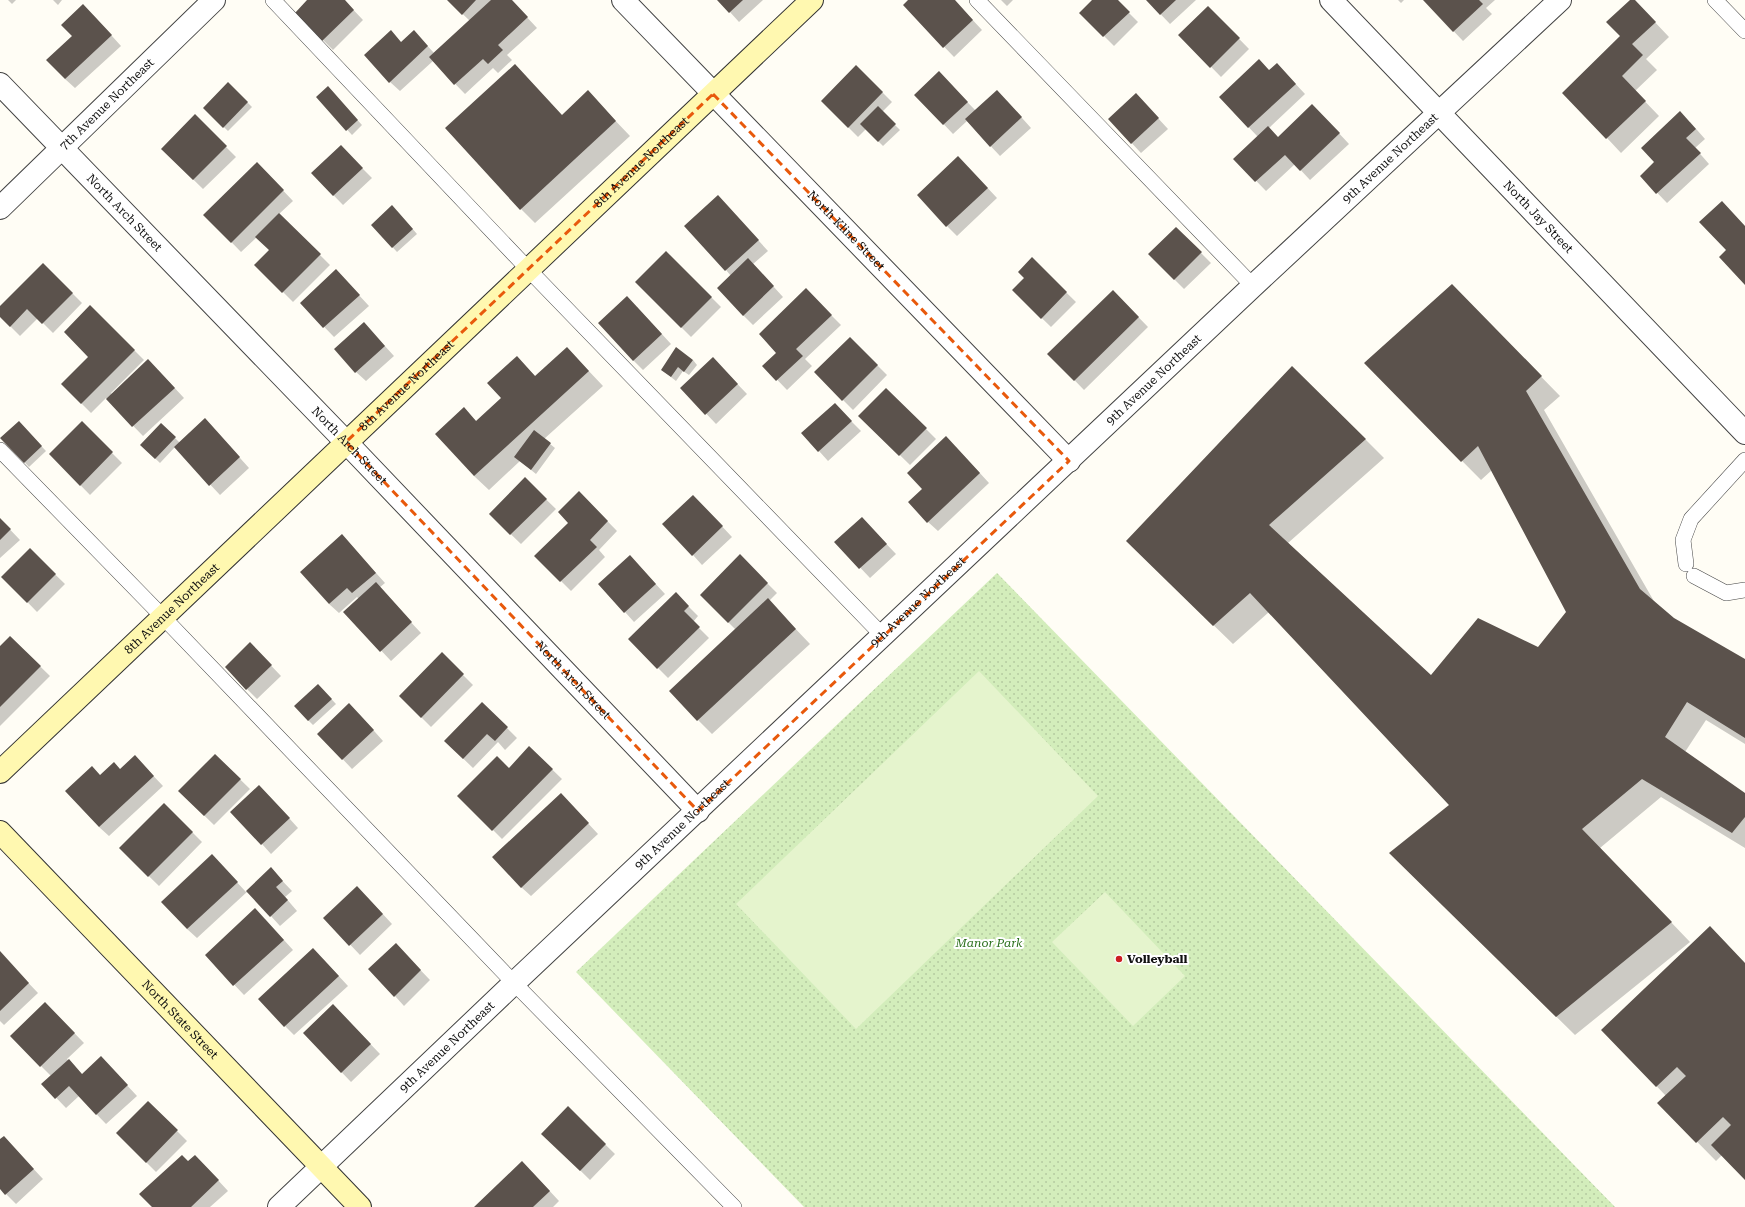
<svg xmlns="http://www.w3.org/2000/svg" width="1745" height="1207" font-family="'Roboto Serif',serif">
  <defs>
    <pattern id="park-dots" width="8" height="8" patternUnits="userSpaceOnUse"><rect width="8" height="8" fill="#d3edbb"/><path d="M2 2h.1M6 6h.1" fill="none" stroke="#b4caa0" stroke-width="1.8" stroke-linecap="round"/></pattern>
  </defs>
  <rect width="100%" height="100%" fill="#fffdf5"/>
  <!-- park -->
  <path fill="url(#park-dots)" d="M997,573L1615,1207H804L576,972Z"/>
  <!-- pitch -->
  <path fill="#e5f4cd" d="M979,671L1098,796L856,1029L736,904Z
    M1105,892L1185,976L1133,1026L1052,942Z"/>
  <!-- shadow -->
  <path fill="#0003" d="M8,0H16L12,4Z
    M53,0H62L58,5Z
    M309,0H344L363,20L333,50L296,13Z
    M448,0H511L537,28L507,55L512,60L498,73L493,68L465,94L433,61L400,91L390,82L402,43L423,41L434,53L470,21Z
    M719,0H763L739,22Z
    M910,0H954L982,30L954,57L904,5Z
    M1001,0H1013L1007,6Z
    M1094,0H1116L1138,22L1114,46L1081,13Z
    M1147,0H1196L1170,24Z
    M1398,0H1404L1401,3Z
    M1424,0H1495L1486,8L1492,14L1463,41Z
    M1631,0H1634L1669,37L1646,59L1657,70L1635,91L1659,116L1621,153L1607,138L1621,36Z
    M1208,7L1249,49L1221,77L1180,35Z
    M93,15L121,46L75,88L65,79L73,36Z
    M1277,64L1305,94L1269,128L1278,138L1322,115L1349,144L1310,180L1295,164L1266,191L1235,159L1258,137L1220,97L1270,71Z
    M856,66L892,102L882,112L900,130L883,146L866,129L858,137L822,101Z
    M939,73L976,111L1007,101L1031,128L1000,156L967,121L953,134L916,95Z
    M228,83L252,107L228,131L204,108Z
    M332,92L362,125L352,135L317,97Z
    M588,92L630,136L535,223L521,209L562,115Z
    M1145,104L1168,129L1141,153L1109,119Z
    M195,116L236,157L203,189L162,149Z
    M1690,122L1705,139L1695,148L1709,164L1667,203L1641,176L1655,162Z
    M350,156L372,178L343,205L312,173Z
    M257,163L293,201L279,214L330,265L293,302L256,265L270,250L257,237L241,252L205,215Z
    M968,167L997,198L957,236L947,226Z
    M727,206L768,251L753,264L783,297L753,325L743,315L731,276L726,270Z
    M397,211L417,234L397,252L372,225Z
    M1176,228L1211,263L1184,289L1149,254Z
    M666,252L721,307L691,337L636,282Z
    M1032,259L1076,302L1051,327L1013,290L1025,278Z
    M43,264L82,303L53,333L38,318L20,336L0,316V307Z
    M345,280L369,306L334,337L301,303Z
    M806,290L841,325L805,359L812,366L787,390L764,366L778,353Z
    M1113,291L1148,327L1084,390L1049,354Z
    M1471,305L1560,396L1544,410L1655,603L1674,619L1745,660V744L1706,720L1685,752L1745,794V848L1661,797L1600,848L1690,942L1575,1035L1409,872L1450,806L1269,612L1233,644L1146,560L1365,439L1384,458L1288,543L1431,677L1539,648L1567,612L1492,470L1481,480L1365,363Z
    M90,306L144,360L111,393L112,394L158,370L184,398L143,436L106,398L91,413L62,384L89,357Z
    M637,307L671,344L643,370L633,360Z
    M364,323L394,356L366,381L356,372Z
    M850,338L887,375L853,410L815,372Z
    M567,348L603,386L544,439L555,448L536,474L520,461L489,490L474,476L464,409L477,422L503,398L517,357L536,377Z
    M693,360L697,365L689,375L683,371L676,381L662,370Z
    M722,368L747,394L716,424L682,388Z
    M886,389L936,439L910,465L860,416Z
    M844,414L861,431L828,461L819,451Z
    M82,423L122,463L90,495L50,454Z
    M161,424L180,443L214,429L249,468L220,495L175,447L160,463L141,445Z
    M23,427L46,451L29,467L2,438Z
    M956,447L989,483L938,531L928,522L923,489Z
    M525,479L556,509L521,544L490,514Z
    M579,492L617,531L599,550L605,557L571,591L536,556L570,523Z
    M703,506L732,537L702,565L693,555Z
    M0,519L20,540L0,558Z
    M871,528L896,554L870,578L836,542Z
    M351,545L385,583L379,588L421,633L391,661L345,612L359,599L357,597L339,613L329,604Z
    M30,550L65,584L37,612L3,577Z
    M740,556L777,593L769,601L810,644L712,734L698,720L736,630L701,595Z
    M639,566L665,594L634,622L625,612Z
    M676,594L698,616L693,622L709,638L668,678L629,639Z
    M10,637L50,676L0,726V648Z
    M260,654L281,676L257,699L247,689Z
    M442,654L473,685L431,727L400,696Z
    M318,685L336,704L313,725L308,720Z
    M482,703L517,738L505,750L498,742L473,768L445,741Z
    M359,714L383,741L352,769L319,734Z
    M530,748L562,779L502,839L459,796L509,769Z
    M215,755L250,789L214,825L179,791Z
    M144,766L163,786L109,836L99,827L100,776Z
    M269,796L298,828L271,854L262,844Z
    M164,804L202,842L159,886L120,848Z
    M570,804L598,834L531,896L521,887Z
    M221,865L246,892L271,869L292,891L285,897L297,911L280,926L248,891L197,938L187,929Z
    M367,897L392,924L360,955L325,918Z
    M265,919L293,950L244,995L206,955Z
    M0,953L38,993L4,1025L0,1021Z
    M405,954L430,980L404,1006L395,996Z
    M323,959L348,986L294,1035L285,1026Z
    M1745,964V1179L1722,1155L1716,1161L1659,1103L1666,1096L1603,1030Z
    M45,1003L84,1043L67,1059L82,1075L110,1067L137,1096L106,1124L79,1096L66,1108L43,1084L51,1076L11,1036Z
    M333,1005L380,1054L351,1082L304,1033Z
    M148,1102L187,1141L156,1172L117,1133Z
    M568,1108L615,1154L590,1180L543,1134Z
    M0,1140L13,1147L43,1179L16,1204L0,1188Z
    M188,1162L205,1166L228,1191L210,1207H153Z
    M532,1172L559,1201L553,1207H475Z"/>
  <!-- building -->
  <path fill="#5b524c" d="M307,0H345L354,10L322,41L295,13Z
    M447,0H476L462,15Z
    M491,0H512L528,17L498,45L503,50L488,64L483,59L454,85L429,57Z
    M717,0H743L729,13Z
    M908,0H955L973,20L943,48L903,5Z
    M1092,0H1118L1130,12L1103,37L1079,13Z
    M1146,0H1176L1160,15Z
    M1423,0H1479L1483,4L1453,32Z
    M1630,0H1635L1656,22L1632,44L1643,55L1622,76L1646,101L1606,139L1562,93L1620,36L1606,22Z
    M83,4L112,35L65,79L46,60L72,36L61,25Z
    M1208,6L1240,38L1210,68L1178,35Z
    M391,30L401,42L414,30L428,46L389,83L364,55Z
    M1259,59L1269,70L1277,63L1296,84L1248,128L1219,97Z
    M515,64L562,115L588,90L616,121L520,210L445,128Z
    M856,65L883,92L848,128L821,101Z
    M939,71L968,102L943,125L914,95Z
    M228,82L248,102L223,128L203,108Z
    M328,86L358,120L346,131L316,97Z
    M997,90L1022,117L990,147L965,119Z
    M1136,93L1159,118L1131,144L1108,119Z
    M1312,104L1340,133L1300,171L1285,155L1255,182L1233,159L1268,126L1278,137Z
    M878,106L896,124L878,142L860,124Z
    M1680,111L1696,129L1686,138L1701,153L1656,194L1640,176L1654,162L1641,148Z
    M195,114L227,146L193,180L161,149Z
    M341,145L363,168L333,196L311,173Z
    M958,156L988,188L946,227L917,195Z
    M257,162L284,190L231,243L203,215Z
    M718,195L759,240L725,271L684,226Z
    M1722,201L1745,226V285L1719,257L1726,250L1699,222Z
    M392,205L413,229L392,248L371,225Z
    M279,213L321,254L282,293L254,265L269,250L255,237Z
    M1176,227L1202,252L1174,280L1148,254Z
    M666,251L712,297L681,328L635,282Z
    M1032,257L1067,292L1041,319L1012,290L1024,278L1018,272Z
    M748,258L774,286L743,316L717,288Z
    M43,263L73,293L42,324L27,309L10,327L0,317V306Z
    M336,269L360,295L323,328L300,303Z
    M1452,284L1542,376L1526,391L1640,589L1674,618L1745,659V738L1687,702L1665,737L1745,793V817L1732,833L1642,779L1582,829L1672,922L1556,1017L1389,853L1449,805L1250,593L1213,626L1126,541L1292,366L1366,439L1269,525L1431,675L1478,618L1538,647L1566,612L1478,446L1461,462L1364,363Z
    M806,288L832,315L796,349L803,356L776,381L762,366L776,353L759,334Z
    M1113,290L1139,317L1074,381L1047,354Z
    M627,296L662,334L633,361L598,323Z
    M90,305L135,350L81,404L61,384L88,357L64,332Z
    M364,322L385,346L355,373L334,349Z
    M850,337L878,365L842,401L814,372Z
    M567,347L589,371L474,476L435,434L464,407L476,421L501,398L487,383L517,356L535,376Z
    M676,347L693,360L684,372L678,367L671,377L661,370Z
    M713,357L738,384L705,415L680,388Z
    M148,359L175,388L132,427L106,399Z
    M886,388L927,428L899,456L858,416Z
    M835,403L852,421L818,452L801,433Z
    M205,418L240,457L209,486L174,447Z
    M19,421L42,446L24,463L0,438Z
    M82,421L113,452L80,486L49,454Z
    M161,423L176,437L155,459L140,445Z
    M534,430L551,443L531,470L514,457Z
    M946,436L980,473L927,523L908,502L922,489L907,473Z
    M525,477L547,499L510,535L489,514Z
    M579,491L608,521L590,540L597,547L560,582L534,556L568,523L558,512Z
    M693,495L723,526L692,556L662,524Z
    M862,517L887,544L859,569L834,542Z
    M0,518L11,529L0,540Z
    M342,534L376,573L352,593L347,588L329,604L300,572Z
    M30,548L56,574L27,603L1,577Z
    M740,554L768,583L728,623L700,595Z
    M630,555L656,584L624,613L598,584Z
    M376,582L412,622L380,652L343,612Z
    M676,592L689,606L684,611L700,627L657,669L628,639Z
    M768,598L796,629L697,721L669,691Z
    M10,636L41,666L0,707V646Z
    M250,642L272,665L246,690L225,667Z
    M442,652L464,674L421,718L399,696Z
    M318,684L332,699L308,721L294,706Z
    M482,702L508,727L495,741L487,734L463,759L444,741Z
    M349,703L374,730L342,760L317,734Z
    M529,746L553,769L492,831L457,796L497,756L509,768Z
    M215,754L241,779L204,816L178,791Z
    M135,755L154,776L99,827L65,791L92,766L100,775L114,762L120,769Z
    M259,785L290,818L261,845L230,812Z
    M561,793L589,823L521,888L492,857Z
    M164,803L193,832L148,877L119,848Z
    M212,854L238,882L187,929L161,902Z
    M271,867L283,881L276,887L288,900L270,917L246,891Z
    M357,886L383,914L349,946L323,918Z
    M255,908L284,940L233,986L205,955Z
    M1710,926L1745,963V1180L1711,1145L1731,1125L1723,1117L1696,1143L1657,1103L1686,1076L1677,1067L1656,1087L1601,1030Z
    M396,943L421,970L394,997L368,969Z
    M313,948L339,976L284,1027L258,999Z
    M0,951L29,983L0,1011Z
    M45,1002L75,1033L40,1067L10,1036Z
    M333,1004L371,1044L341,1073L303,1033Z
    M101,1056L128,1085L96,1115L69,1086L55,1099L41,1084L69,1059L82,1074Z
    M148,1101L178,1130L146,1163L116,1133Z
    M568,1106L606,1144L580,1171L541,1134Z
    M4,1136L34,1169L5,1195L0,1189V1139Z
    M182,1155L188,1161L195,1155L219,1180L191,1207H152L139,1194Z
    M522,1161L550,1191L533,1207H474Z"/>
  <g fill="none" stroke-linecap="round" stroke-linejoin="round">
    <!-- lane casing -->
    <g stroke="#444" stroke-width="16">
      <path id="lane" d="M273,0L528,269L883,636
        M977,0L1253,286
        M1715,0L1745,31
        M0,450L162,616L514,983L734,1207
        M1686,564L1683,540L1691,519L1745,460
        M1694,576L1726,593L1745,590"/>
    </g>
    <!-- street casing -->
    <g stroke="#444" stroke-width="24">
      <g id="street">
        <path id="s1" d="M623,0L1069,461"/>
        <path id="s2" d="M1331,0L1745,433"/>
        <path id="s3" d="M0,84L346,442L698,811"/>
        <path id="s4" d="M0,208L214,0"/>
        <path id="s5" d="M279,1207L514,983L1253,286L1560,0"/>
      </g>
    </g>
    <!-- secondary casing -->
    <g stroke="#333" stroke-width="24">
      <g id="secondary">
        <path id="s6" d="M0,772L812,0"/>
        <path id="s7" d="M0,832L360,1207"/>
      </g>
    </g>
    <!-- lane -->
    <use href="#lane" stroke="#fff" stroke-width="15"/>
    <!-- street -->
    <use href="#street" stroke="#fff" stroke-width="22"/>
    <!-- secondary -->
    <use href="#secondary" stroke="#fff8b0" stroke-width="22"/>
  </g>
  <!-- marked area -->
  <path fill="none" stroke="#e8590c" stroke-width="3" stroke-dasharray="8 5" stroke-linejoin="round" d="M713,94L1069,461L698,811L346,442Z"/>
  <!-- markers -->
  <circle fill="#cc1e22" stroke="#fff" stroke-width="1.5" cx="1119" cy="959" r="4"/>
  <g text-anchor="middle" dominant-baseline="central" stroke-width="4" stroke-linejoin="round" paint-order="stroke">
    <!-- street labels -->
    <g font-size="12" fill="#111" stroke="#fff">
      <text stroke="none"><textPath href="#s4" startOffset="149">7th Avenue Northeast</textPath></text>
      <text stroke="none"><textPath href="#s5" startOffset="1528">9th Avenue Northeast</textPath></text>
      <text stroke="none"><textPath href="#s6" startOffset="885">8th Avenue Northeast</textPath></text>
      <text stroke="none"><textPath href="#s3" startOffset="179">North Arch Street</textPath></text>
      <text stroke="none"><textPath href="#s2" startOffset="300">North Jay Street</textPath></text>
      <text stroke="none"><textPath href="#s1" startOffset="321">North Kline Street</textPath></text>
      <text stroke="none"><textPath href="#s5" startOffset="1204">9th Avenue Northeast</textPath></text>
      <text stroke="none"><textPath href="#s6" startOffset="561">8th Avenue Northeast</textPath></text>
      <text stroke="none"><textPath href="#s3" startOffset="503">North Arch Street</textPath></text>
      <text stroke="none"><textPath href="#s5" startOffset="880">9th Avenue Northeast</textPath></text>
      <text stroke="none"><textPath href="#s6" startOffset="237">8th Avenue Northeast</textPath></text>
      <text stroke="none"><textPath href="#s3" startOffset="827">North Arch Street</textPath></text>
      <text stroke="none"><textPath href="#s5" startOffset="556">9th Avenue Northeast</textPath></text>
      <text stroke="none"><textPath href="#s7" startOffset="260">North State Street</textPath></text>
      <text stroke="none"><textPath href="#s5" startOffset="232">9th Avenue Northeast</textPath></text>
    </g>
    <!-- park labels -->
    <g font-size="12" font-style="italic" fill="#2a6f1b" stroke="#fff">
      <text x="989" y="943">Manor Park</text>
    </g>
    <!-- poi labels -->
    <g font-size="12" font-weight="bold" fill="#111" stroke="#fff" text-anchor="start">
      <text x="1127" y="959">Volleyball</text>
    </g>
  </g>
</svg>
